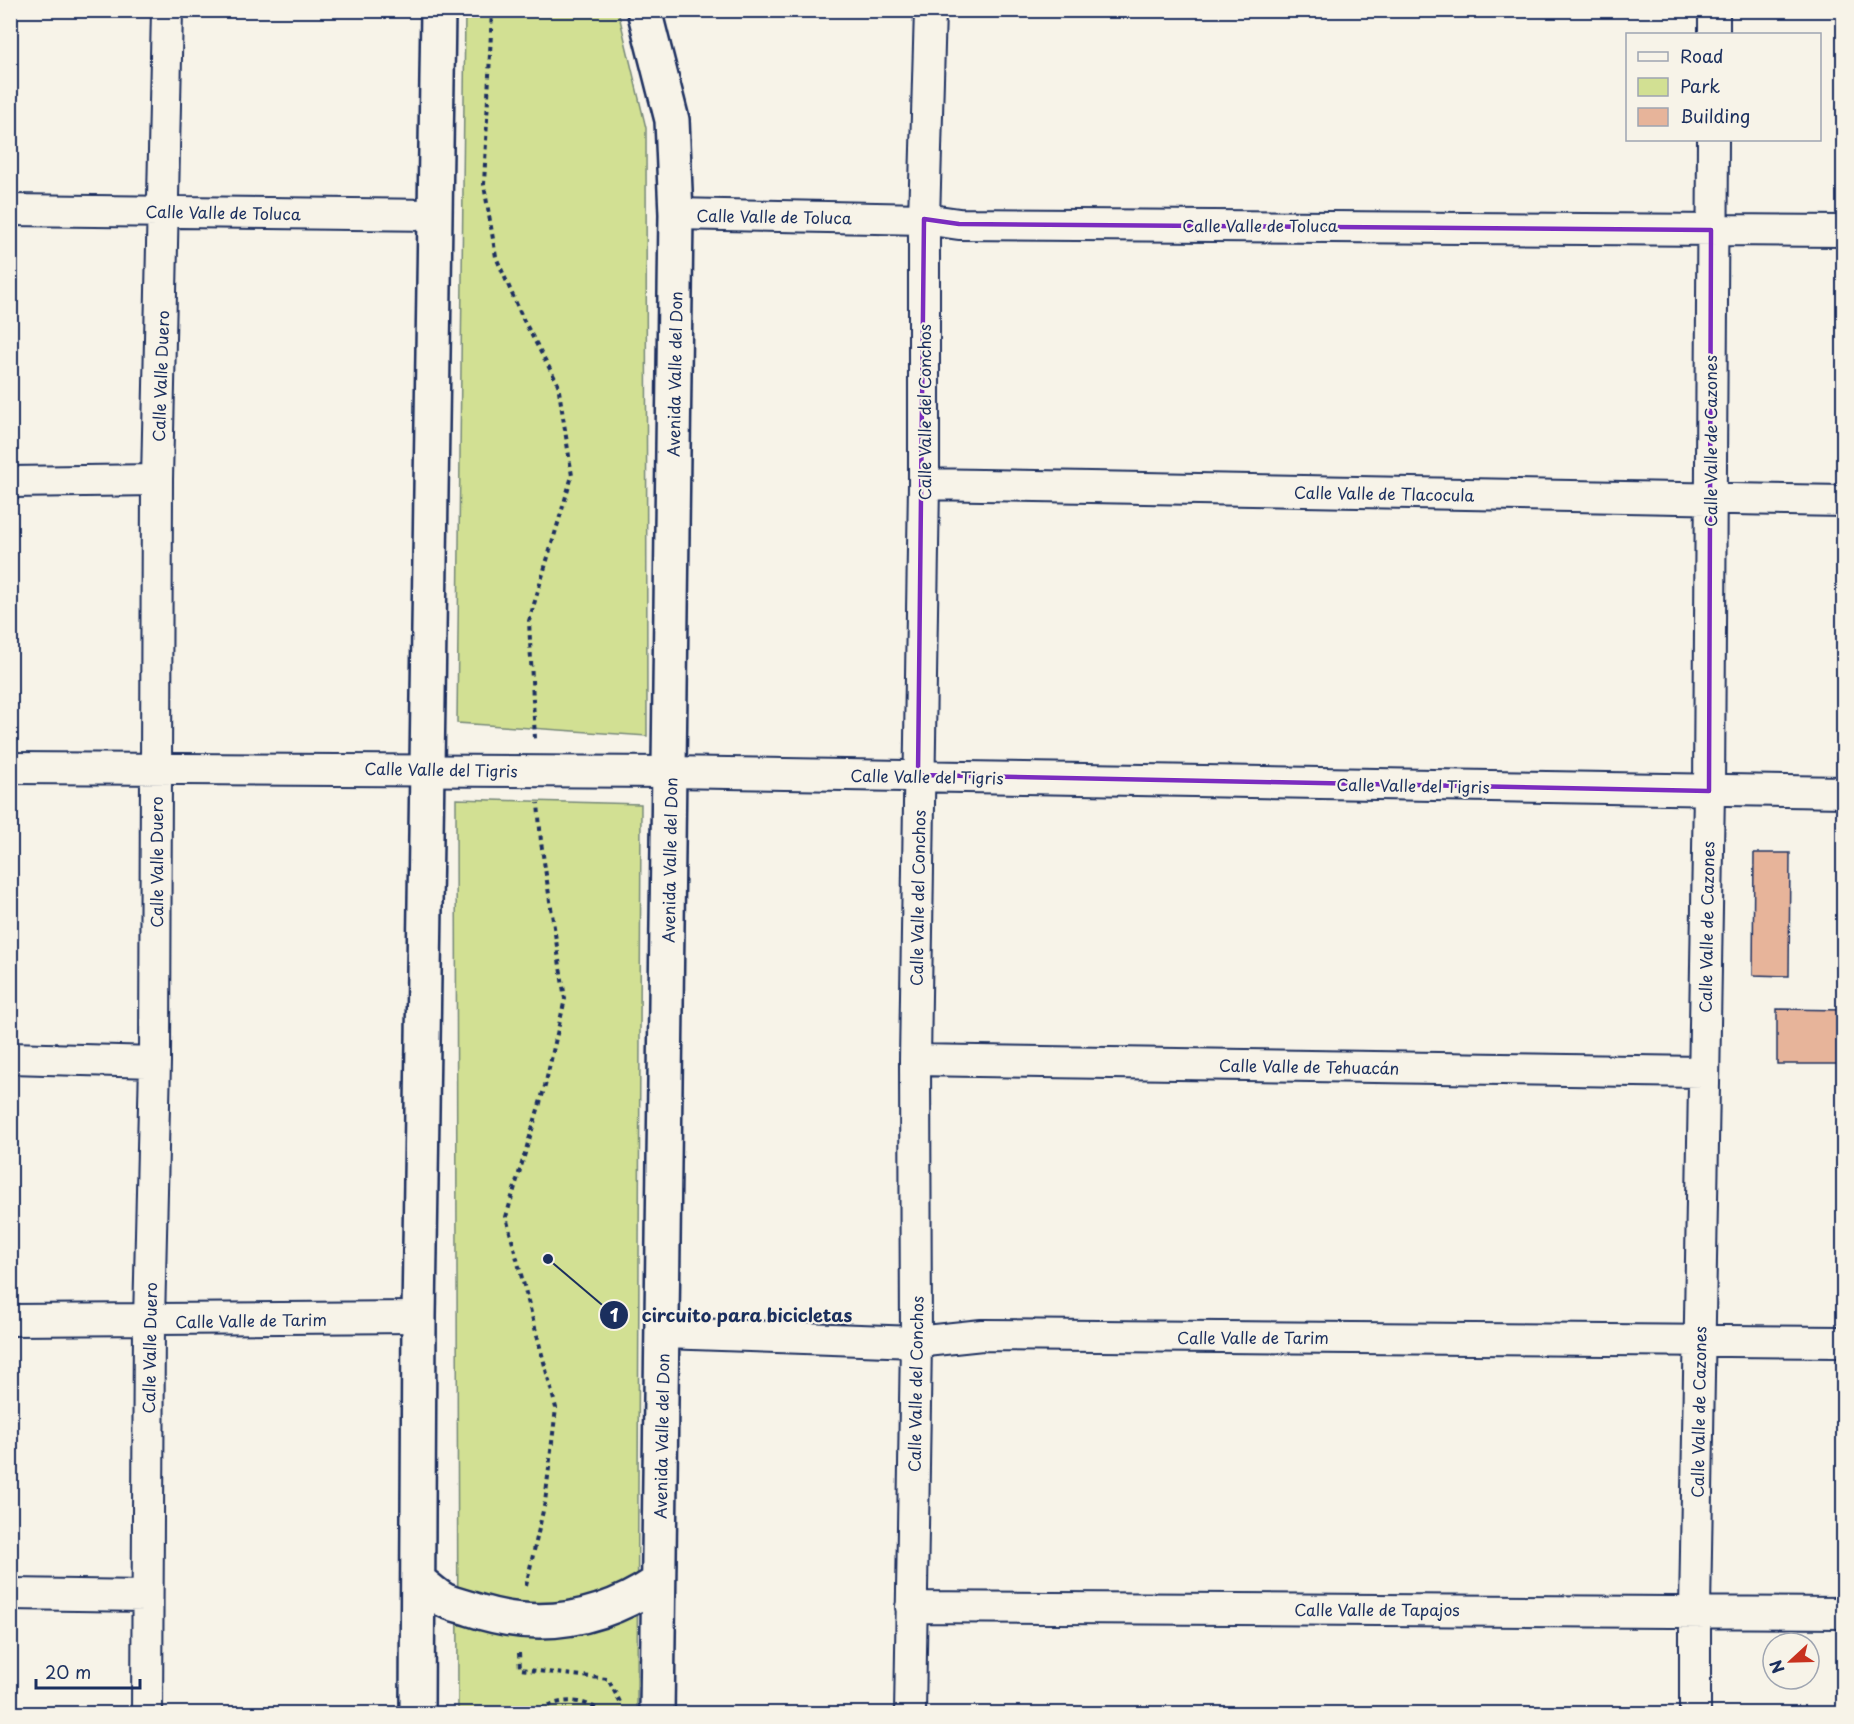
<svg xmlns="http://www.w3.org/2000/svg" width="1854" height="1724" font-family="'Playpen Sans',sans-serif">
  <rect width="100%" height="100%" fill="#f7f3e8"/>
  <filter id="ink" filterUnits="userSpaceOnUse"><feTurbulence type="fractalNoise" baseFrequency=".0167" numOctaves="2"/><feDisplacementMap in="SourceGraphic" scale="12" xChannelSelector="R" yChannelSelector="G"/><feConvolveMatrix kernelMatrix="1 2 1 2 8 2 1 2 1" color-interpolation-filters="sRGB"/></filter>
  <g filter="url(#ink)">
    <!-- green -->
    <path fill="#d2e093" stroke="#768878" stroke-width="1.5" d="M465,11H618L646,128L647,736L457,723Z
      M456,799L641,804L637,1713H458Z"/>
    <!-- building -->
    <path fill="#e7b49a" stroke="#1b2f5e" stroke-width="1.5" d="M1754,853H1790L1789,976L1753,975Z
      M1777,1009L1844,1010V1064H1777Z"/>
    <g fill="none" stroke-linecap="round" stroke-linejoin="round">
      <!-- street casing -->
      <g stroke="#1b2f5e" stroke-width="34">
        <path id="street" d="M1714,34V10
          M10,210L436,215
          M676,214L924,219L959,224L1844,231
          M10,482L157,480
          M924,484L1844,501
          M10,768L670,772L1844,792
          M10,1058L155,1062
          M915,1060L1703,1072
          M10,1320L419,1317
          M664,1333L916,1342L982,1335L1844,1342
          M10,1594L145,1596
          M911,1607L1844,1613
          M147,1714L149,1321L155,1062L157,480L167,10
          M910,1714L916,1342L915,1060L924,484V219L930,10
          M1695,1714V1610L1709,791L1713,140"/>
      </g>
      <!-- secondary casing -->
      <g stroke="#1b2f5e" stroke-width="38">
        <path id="secondary" d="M644,10L672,120L676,214L657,1714
          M419,1581C427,1587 435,1595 444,1600C452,1604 462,1606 471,1609C538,1632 600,1621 658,1582
          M417,1714L419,1317L438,10"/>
      </g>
      <!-- path -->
      <path stroke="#1b2f5e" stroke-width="4" stroke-dasharray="4.5 4.5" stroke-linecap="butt" d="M492,10L484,185L496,257L523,319L558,384L572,476L529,621L535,739
        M526,1586L545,1502L556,1408L506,1217L545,1086L565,999L541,842L538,803
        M519,1653L520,1669L608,1679L621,1704
        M532,1714C556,1699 580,1695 604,1714"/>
      <!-- street -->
      <use href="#street" stroke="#f7f3e8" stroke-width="30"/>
      <!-- secondary -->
      <use href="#secondary" stroke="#f7f3e8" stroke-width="33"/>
    </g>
  </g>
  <!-- marked area -->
  <path fill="none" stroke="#7b2cbf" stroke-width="4.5" stroke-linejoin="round" d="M924,219L959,224L1711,230L1709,791L918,775Z"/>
  <g text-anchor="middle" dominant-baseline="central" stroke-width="4.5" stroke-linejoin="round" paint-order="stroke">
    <!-- street labels -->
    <g font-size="16" fill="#1b2f5e" stroke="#f7f3e8">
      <text transform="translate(223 212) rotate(1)">Calle Valle de Toluca</text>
      <text transform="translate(774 216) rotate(1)">Calle Valle de Toluca</text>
      <text x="1260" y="225">Calle Valle de Toluca</text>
      <text transform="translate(674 374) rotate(-89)">Avenida Valle del Don</text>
      <text transform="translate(160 376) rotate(-88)">Calle Valle Duero</text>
      <text transform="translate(924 412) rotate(-90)">Calle Valle del Conchos</text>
      <text transform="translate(1710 441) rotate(-90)">Calle Valle de Cazones</text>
      <text transform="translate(1384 493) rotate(1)">Calle Valle de Tlacocula</text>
      <text transform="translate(441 769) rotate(1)">Calle Valle del Tigris</text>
      <text transform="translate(927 776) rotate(1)">Calle Valle del Tigris</text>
      <text transform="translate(1413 785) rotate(1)">Calle Valle del Tigris</text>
      <text transform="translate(669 860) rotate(-89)">Avenida Valle del Don</text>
      <text transform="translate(156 862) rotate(-90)">Calle Valle Duero</text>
      <text transform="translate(917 898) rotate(-89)">Calle Valle del Conchos</text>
      <text transform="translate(1706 927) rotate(-89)">Calle Valle de Cazones</text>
      <text transform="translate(1309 1066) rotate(1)">Calle Valle de Tehuacán</text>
      <text transform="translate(251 1320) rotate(-1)">Calle Valle de Tarim</text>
      <text x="1253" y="1337">Calle Valle de Tarim</text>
      <text transform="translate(149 1348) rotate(-89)">Calle Valle Duero</text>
      <text transform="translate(915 1384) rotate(-89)">Calle Valle del Conchos</text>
      <text transform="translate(1698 1412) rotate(-89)">Calle Valle de Cazones</text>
      <text transform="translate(661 1436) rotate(-89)">Avenida Valle del Don</text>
      <text x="1377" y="1609">Calle Valle de Tapajos</text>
    </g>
  </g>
  <!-- callouts -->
  <path fill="none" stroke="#1b2f5e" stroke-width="2" d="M548 1259L614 1315"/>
  <g fill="#1b2f5e" stroke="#f7f3e8" stroke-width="2">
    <circle cx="548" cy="1259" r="6"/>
    <circle cx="614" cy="1315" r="15"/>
  </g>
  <g font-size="18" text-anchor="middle" font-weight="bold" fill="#fff">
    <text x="614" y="1322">1</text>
  </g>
  <g font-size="18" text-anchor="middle" font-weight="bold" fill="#1b2f5e" stroke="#f7f3e8" stroke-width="4.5" stroke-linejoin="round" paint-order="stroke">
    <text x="747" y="1322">circuito para bicicletas</text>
  </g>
  <!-- margin -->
  <rect width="1854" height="1724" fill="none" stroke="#f7f3e8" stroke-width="36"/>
  <rect x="18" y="18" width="1818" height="1688" fill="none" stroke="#1b2f5e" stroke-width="2" filter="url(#ink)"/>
  <!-- legend -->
  <rect x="1626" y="33" width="195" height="108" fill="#f7f3e8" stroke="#9fa5b1" stroke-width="1.5"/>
  <rect x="1638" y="52" width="30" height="9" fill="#f7f3e8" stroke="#9fa5b1" stroke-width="1.5"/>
  <text x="1680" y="63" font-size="18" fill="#1b2f5e">Road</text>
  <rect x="1638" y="78" width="30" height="18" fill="#d2e093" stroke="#9fa5b1" stroke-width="1.5"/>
  <text x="1680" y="93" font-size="18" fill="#1b2f5e">Park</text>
  <rect x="1638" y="108" width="30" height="18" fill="#e7b49a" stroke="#9fa5b1" stroke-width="1.5"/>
  <text x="1680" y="123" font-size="18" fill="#1b2f5e">Building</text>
  <!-- north arrow -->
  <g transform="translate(1791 1661) rotate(248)"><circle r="28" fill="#f7f3e8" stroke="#9fa5b1" stroke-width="1.5"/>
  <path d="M0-4.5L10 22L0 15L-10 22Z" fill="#c8321e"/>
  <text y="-9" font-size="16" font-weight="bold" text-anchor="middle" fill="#1b2f5e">N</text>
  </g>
  <!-- scale -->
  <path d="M36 1679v9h104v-9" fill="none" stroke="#1b2f5e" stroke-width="3"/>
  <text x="45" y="1679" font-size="18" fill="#1b2f5e" stroke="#f7f3e8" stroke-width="4.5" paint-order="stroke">20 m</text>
</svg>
